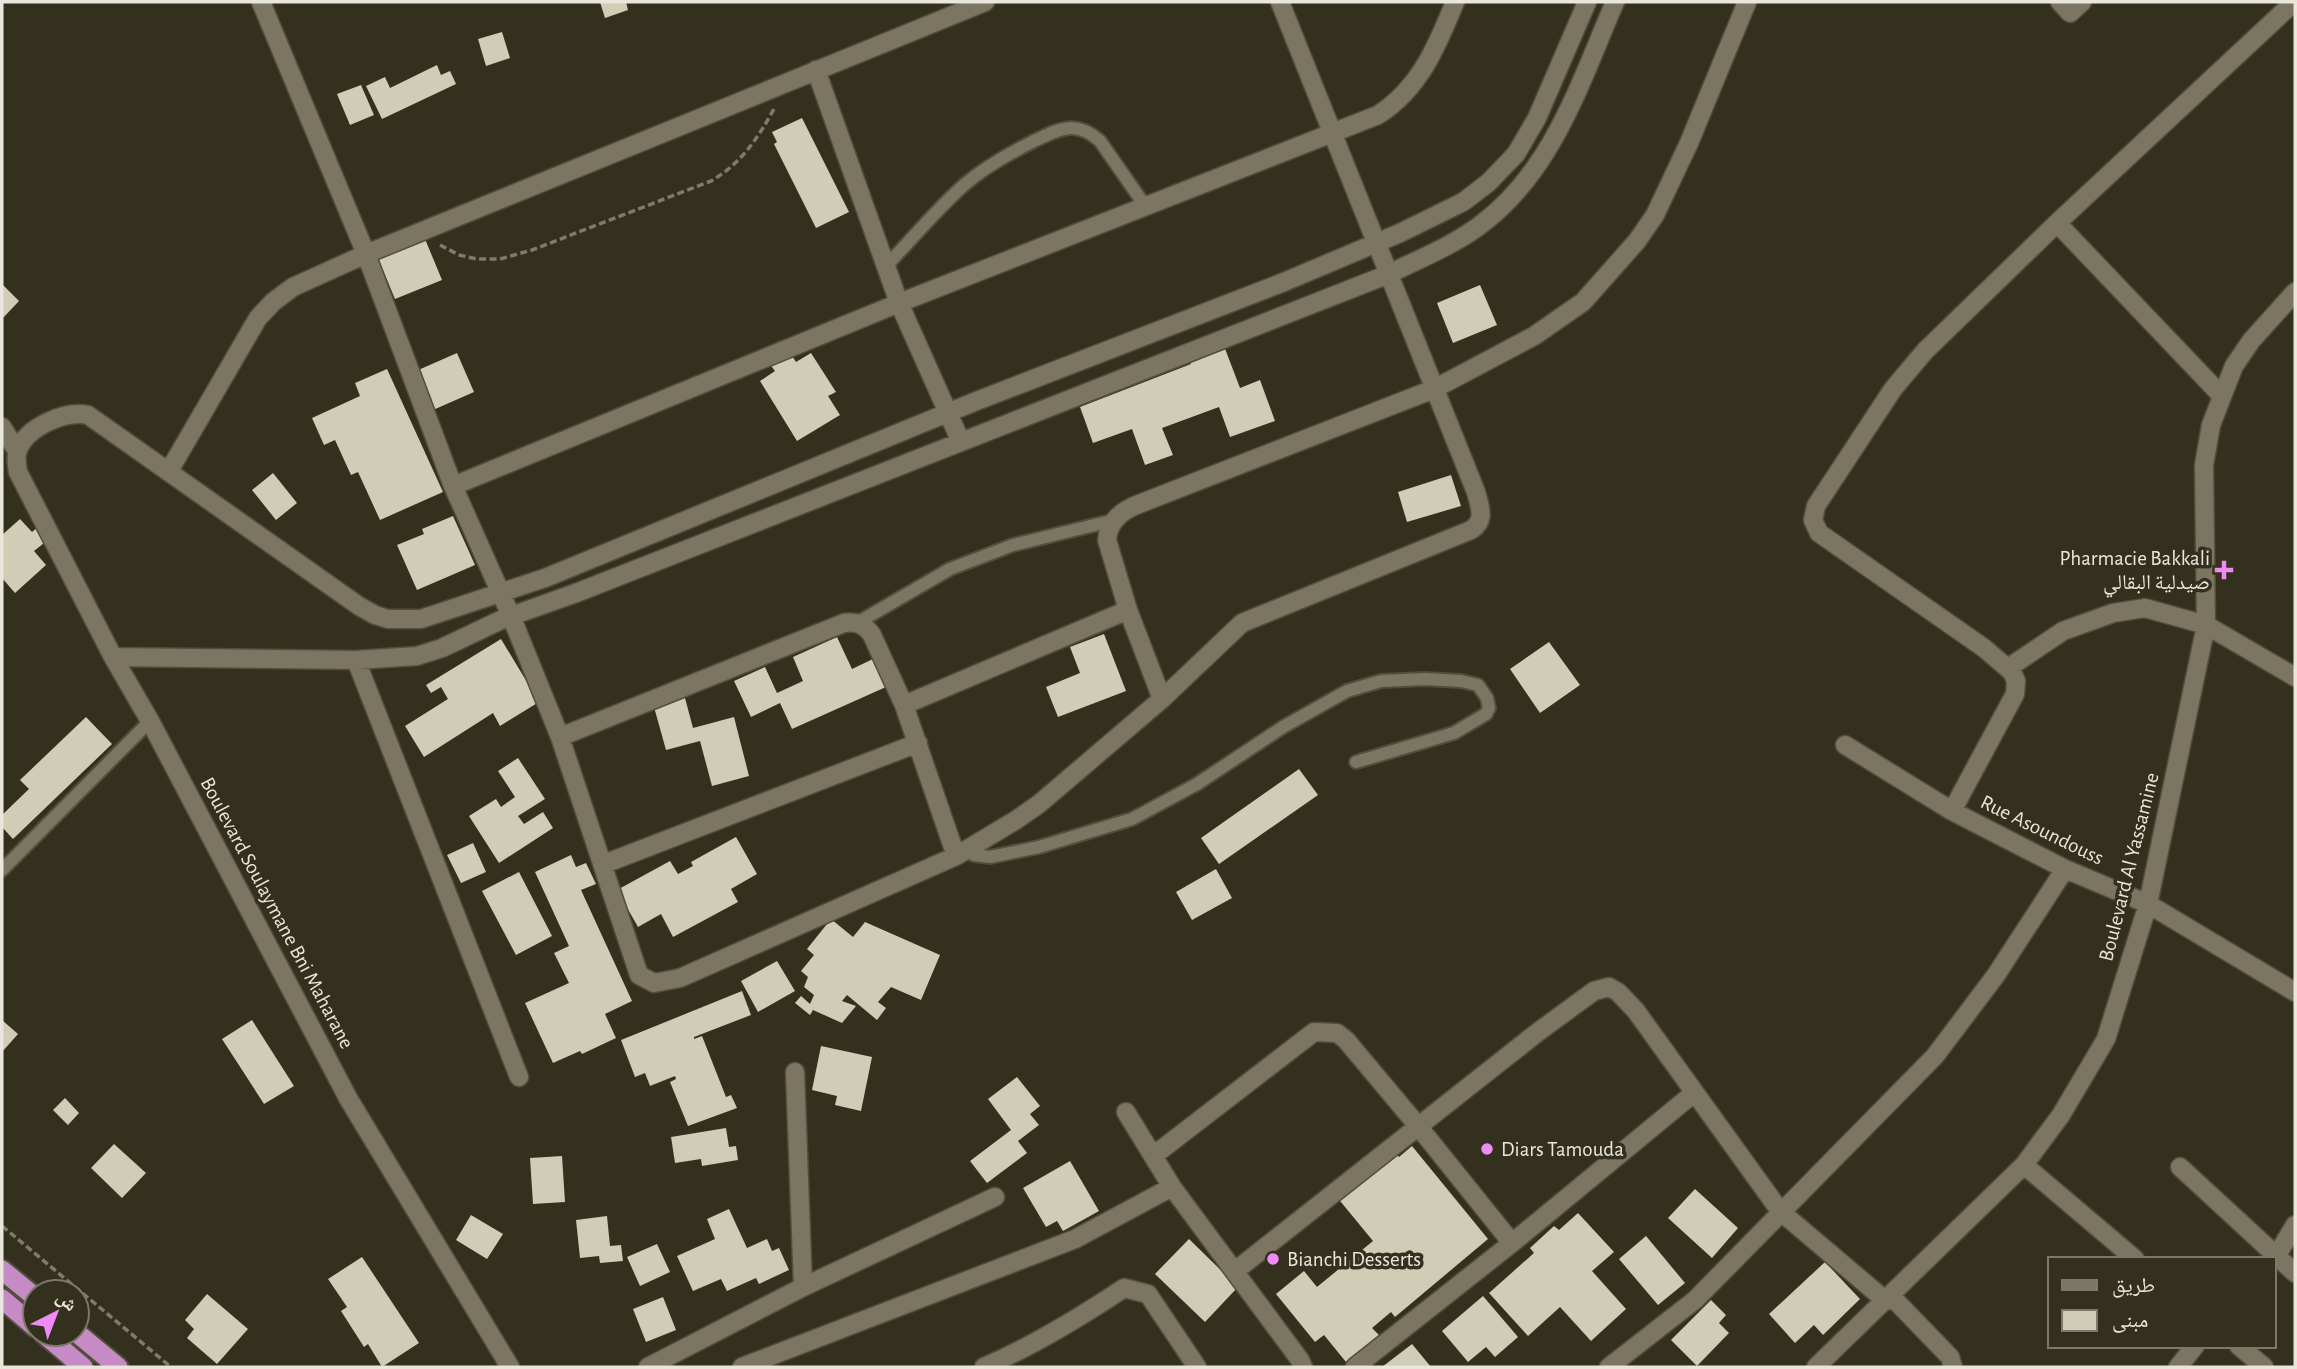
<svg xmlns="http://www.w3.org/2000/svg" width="2297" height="1369" font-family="'Alegreya Sans','Noto Naskh Arabic',sans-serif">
  <rect width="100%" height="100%" fill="#34301e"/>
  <!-- building -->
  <path fill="#d1ccb5" d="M600,2H626L628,10L605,18Z
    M502,32L510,58L486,66L478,39Z
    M437,65L441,75L450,71L456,84L382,119L366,86L385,77L390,88Z
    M361,85L374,115L350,125L337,94Z
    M802,118L849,212L816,228L774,144L777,142L772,132Z
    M425,239L442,280L395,299L378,258Z
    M2,284L19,301L2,319Z
    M1480,285L1497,325L1453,343L1437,303Z
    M1224,346L1240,388L1260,380L1275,421L1230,437L1219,407L1162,428L1173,455L1145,465L1132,429L1093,443L1080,407L1191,364L1189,359Z
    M789,351L796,362L811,353L836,392L828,396L840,415L797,441L760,381L775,371L769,363Z
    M457,353L474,392L433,410L416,371Z
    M387,369L443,492L380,520L358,472L351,475L335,440L324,445L312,418L360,396L355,383Z
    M273,473L297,503L276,520L252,490Z
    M1451,475L1461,506L1407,522L1398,492Z
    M453,516L475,565L417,590L397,545L424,534L422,529Z
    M20,519L32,532L39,526L49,539L34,551L46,565L15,593L2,578V535Z
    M1104,634L1126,691L1058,717L1046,687L1080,673L1070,647Z
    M837,637L852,669L873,659L886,687L792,729L780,703L751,717L734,681L765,667L777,693L803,681L793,657Z
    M501,639L539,702L500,726L493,713L424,757L405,726L448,699L441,687L431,693L426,685Z
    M1549,642L1580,685L1540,713L1510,669Z
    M685,698L693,728L734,717L749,776L712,786L700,741L666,750L654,707Z
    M86,717L112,744L13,839L2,827V815L29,789L20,780Z
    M518,758L545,799L518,816L524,824L543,812L553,828L499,863L469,816L496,799L501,807L515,797L498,771Z
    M1299,769L1318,795L1219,864L1201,838Z
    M736,837L757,874L731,889L738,902L673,937L661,914L638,927L617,890L670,861L678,874L693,866L691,862Z
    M473,843L486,872L461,883L447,855Z
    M571,855L576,867L586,863L596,884L581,890L632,1001L605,1014L616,1038L582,1054L580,1051L553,1063L525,1003L569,983L554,953L569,946L535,872Z
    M1216,869L1232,898L1192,920L1176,892Z
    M519,872L552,936L516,955L482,891Z
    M831,919L853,937L865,922L940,955L921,1000L891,987L878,1002L886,1008L877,1020L847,995L842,1001L856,1006L842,1023L813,1010L810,1015L795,1003L801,996L810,1004L814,995L804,987L808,977L801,971L814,955L807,949Z
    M777,961L795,991L758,1012L741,981Z
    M742,991L751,1015L694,1037V1039L702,1036L726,1097L731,1095L737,1108L688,1126L670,1082L676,1079L675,1076L650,1086L645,1073L635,1077L621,1040Z
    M2,1020L18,1034L2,1052Z
    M252,1020L294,1086L264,1104L222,1039Z
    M821,1046L872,1057L861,1111L835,1105L837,1096L812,1090Z
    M1017,1077L1040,1106L1030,1114L1039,1125L1018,1141L1027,1153L987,1183L970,1161L1011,1130L988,1099Z
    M65,1098L79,1113L68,1125L53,1110Z
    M726,1128L729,1147L736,1146L738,1160L702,1166L701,1159L675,1163L671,1137Z
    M114,1144L146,1173L122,1198L91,1168Z
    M1412,1146L1488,1239L1395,1317L1391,1312L1372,1328L1379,1335L1346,1362L1324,1335L1315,1342L1276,1294L1304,1271L1317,1287L1373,1241L1336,1196L1393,1150L1399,1157Z
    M562,1156L565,1202L533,1204L530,1158Z
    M1070,1161L1099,1211L1063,1231L1057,1221L1046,1227L1023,1188Z
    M1695,1189L1738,1228L1712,1258L1668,1218Z
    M729,1209L747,1248L767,1239L772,1251L779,1248L789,1270L759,1284L756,1278L727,1291L721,1279L693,1291L677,1256L715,1239L707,1219Z
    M1578,1213L1614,1252L1592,1271L1626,1309L1591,1341L1560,1307L1528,1336L1489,1293L1534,1253L1530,1248L1554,1226L1559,1230Z
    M471,1215L503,1234L487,1259L456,1240Z
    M607,1216L610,1246L621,1245L623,1261L600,1263L599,1256L580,1258L576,1220Z
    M1646,1236L1685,1283L1658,1305L1619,1259Z
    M1189,1239L1238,1287L1205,1322L1155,1274Z
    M657,1244L670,1272L640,1286L627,1257Z
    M362,1257L419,1343L382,1367L368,1344L364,1347L341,1311L347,1307L328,1279Z
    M1825,1262L1860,1299L1823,1335L1814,1325L1795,1343L1769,1314Z
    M207,1294L248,1329L217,1364L187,1338L194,1329L185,1320Z
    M1483,1296L1518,1337L1495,1357L1486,1347L1468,1362L1442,1331Z
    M663,1297L676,1330L646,1342L633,1309Z
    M1711,1300L1726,1315L1719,1323L1729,1333L1697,1366L1671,1340Z
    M1412,1344L1431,1367H1382Z"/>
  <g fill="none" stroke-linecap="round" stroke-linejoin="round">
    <!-- service casing -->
    <g stroke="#514e3d" stroke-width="16">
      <path id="service" d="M886,266C912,239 937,209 964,185C985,167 1008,154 1032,142C1059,129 1075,119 1100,141L1146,207
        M857,623L950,569L1013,545L1115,520
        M970,848L974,855L990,857L1039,847L1132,819L1197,784L1283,727L1347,691L1381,681L1425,679L1461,681L1478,685L1487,698L1489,708L1486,714L1454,733L1356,762
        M2,870L150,721"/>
    </g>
    <!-- minor casing -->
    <g stroke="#514e3d" stroke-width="21">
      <path id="minor" d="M261,2L366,254L453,486L511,616L560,737L639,975L654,983L680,978L956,856L1016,820L1039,804L1162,699L1242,623L1471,530C1486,521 1480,507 1476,492L1280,2
        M2060,2L2070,13L2082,2
        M816,70L899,303L961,442
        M2057,223L2221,395
        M2,427L17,451
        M169,471L258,318L273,302L293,287L366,254L985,2
        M453,486L899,303L1378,115C1420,88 1437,46 1455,2
        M113,657L356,660L417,656L442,648L503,619L576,593L1389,274C1419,259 1452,246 1479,226C1553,172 1580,82 1615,2
        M356,660L519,1077
        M2008,668L2063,631L2113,613L2145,608L2206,625L2295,677
        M1162,699L1128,610L1107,540C1108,521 1123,510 1139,504L1434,389L1534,336L1583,302L1637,241L1655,215L1689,143L1747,2
        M904,705L1128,610
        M560,737L844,623C857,621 865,625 872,635L904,705L956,856
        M1845,745L1952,811L2065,869L2148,904L2295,992
        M1952,811L2015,694L2016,681L2012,672L1984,648L1819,533L1813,520L1816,506L1893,389L1925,351L2057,223L2294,2
        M604,864L918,743
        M795,1072L803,1287
        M1126,1112L1172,1187L1300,1360L1303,1367
        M1153,1156L1314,1032L1337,1033L1346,1040L1418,1126L1512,1243
        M2024,1165L2135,1259
        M2180,1167L2295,1273
        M2274,1260L2295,1225
        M1235,1271L1538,1032L1594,991L1609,987L1618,992L1636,1011L1780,1211L1886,1301
        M1891,1296L1950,1357L1953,1367
        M2239,1346L2264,1367
        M510,1367L348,1098L150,721L113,657L18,472C17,465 15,457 18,450C27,427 65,410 88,415L359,606L375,615L388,619H421L545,578L974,402L1284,282L1400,233L1463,202L1488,183L1516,154L1537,118L1587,2
        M648,1367L803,1287L995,1197
        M742,1367L1075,1239L1172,1187
        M984,1367C1033,1346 1079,1318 1124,1288L1148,1294L1197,1367
        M1355,1367L1512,1243L1694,1093
        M1609,1367L1695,1300L1935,1056L1996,975L2065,869
        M1816,1367L2024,1165L2061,1115L2106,1039L2148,904L2206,625L2204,465L2211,425L2234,366L2251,341L2295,292
        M2178,1367L2195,1346"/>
    </g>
    <!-- trunk casing -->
    <g stroke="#514e3d" stroke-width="23">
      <path id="trunk" d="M2,1270L35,1297
        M2,1299L35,1327
        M77,1333L118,1367
        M44,1334L83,1367"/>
    </g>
    <!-- path -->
    <path stroke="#7f7b6c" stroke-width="3.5" stroke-dasharray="7 3.5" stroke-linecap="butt" d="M440,245L459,255L477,259H500L532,250L711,181C742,163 758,138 775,107
      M2,1226L171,1367"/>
    <!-- service -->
    <use href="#service" stroke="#7b7561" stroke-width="12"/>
    <!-- minor -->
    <use href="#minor" stroke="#7b7561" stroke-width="18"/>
    <!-- trunk -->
    <use href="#trunk" stroke="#c68ac4" stroke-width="19"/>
  </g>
  <!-- markers -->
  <g fill="#f08bf6" stroke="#34301e" stroke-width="2.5">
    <path d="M2220.5 559.5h7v7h7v7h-7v7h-7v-7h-7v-7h7z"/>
    <circle cx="1487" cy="1149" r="7"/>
    <circle cx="1273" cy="1259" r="7"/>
  </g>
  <g text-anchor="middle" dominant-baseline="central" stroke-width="7" stroke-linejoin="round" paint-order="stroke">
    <!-- poi labels -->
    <g font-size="21" fill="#e9e6db" stroke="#34301e" text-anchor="start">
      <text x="2210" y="558" text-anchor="end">Pharmacie Bakkali<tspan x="2210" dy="24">صيدلية البقالي</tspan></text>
      <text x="1501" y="1149">Diars Tamouda</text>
      <text x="1287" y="1259">Bianchi Desserts</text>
    </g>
    <!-- street labels -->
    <g font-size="21" fill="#e9e6db" stroke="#34301e">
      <text transform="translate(2042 830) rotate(26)">Rue Asoundouss</text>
      <text transform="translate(2129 867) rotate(-76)">Boulevard Al Yassamine</text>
      <text transform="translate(277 913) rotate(62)">Boulevard Soulaymane Bni Maharane</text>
    </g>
  </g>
  <!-- border -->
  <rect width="2297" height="1369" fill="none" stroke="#e9e6db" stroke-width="7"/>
  <!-- legend -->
  <rect x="2048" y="1257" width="228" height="91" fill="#34301e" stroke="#7c796a" stroke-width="2"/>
  <rect x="2062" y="1280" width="35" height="10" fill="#7b7561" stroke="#7c796a" stroke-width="2"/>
  <text x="2112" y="1292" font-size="21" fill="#e9e6db">طريق</text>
  <rect x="2062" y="1310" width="35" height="21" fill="#d1ccb5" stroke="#7c796a" stroke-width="2"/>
  <text x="2112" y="1327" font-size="21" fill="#e9e6db">مبنى</text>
  <!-- north arrow -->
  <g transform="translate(56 1313) rotate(42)"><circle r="33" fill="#34301e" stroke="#7c796a" stroke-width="2"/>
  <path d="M0-5L12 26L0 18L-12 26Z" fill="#f08bf6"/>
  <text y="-10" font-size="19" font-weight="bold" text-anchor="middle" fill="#e9e6db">ش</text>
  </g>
</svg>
